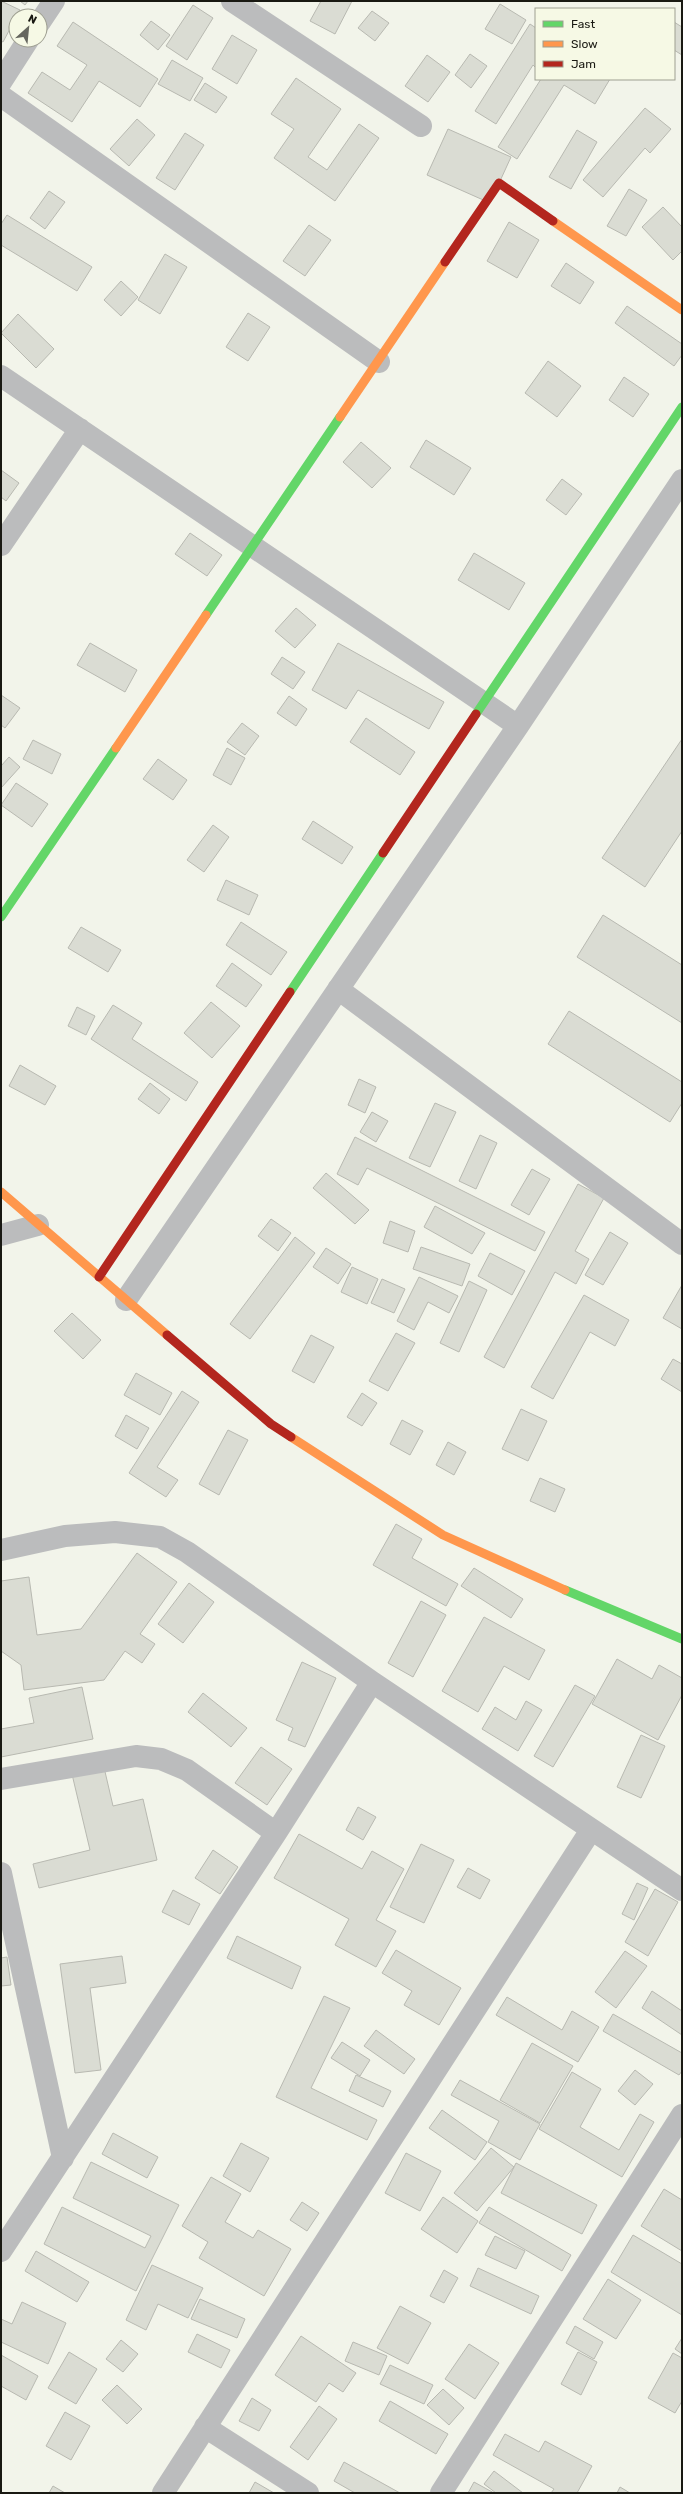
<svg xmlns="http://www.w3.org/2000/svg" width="683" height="2494" font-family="Rubik,sans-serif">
  <rect width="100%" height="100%" fill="#f2f4ea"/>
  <!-- building -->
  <path fill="#dadcd3" stroke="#b8b9b1" d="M1,1L20,10L3,42L1,41Z
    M20,1H28L25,5Z
    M321,1H352L335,34L310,21Z
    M500,4L526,20L512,44L485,29Z
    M193,5L213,18L187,60L166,46Z
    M372,11L389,23L375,41L358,28Z
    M151,21L170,35L158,50L140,35Z
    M73,22L158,79L140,107L99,81L72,122L28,93L42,72L70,90L87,65L57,46Z
    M674,22L682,27V55L674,50Z
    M530,24L536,28V68L533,65L496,124L475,111Z
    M232,35L257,50L237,84L212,69Z
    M470,54L487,66L471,88L455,75Z
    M427,55L450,72L428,102L405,86Z
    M172,60L203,78L190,101L158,84Z
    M296,78L341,109L308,157L327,170L359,124L379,138L335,201L274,158L294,129L271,114Z
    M541,79H610L595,104L564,85L517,159L498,147Z
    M205,83L227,97L216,113L194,100Z
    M645,108L671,129L650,153L645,148L603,197L583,180Z
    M137,119L155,135L129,166L110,149Z
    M448,129L511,157L490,203L427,175Z
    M577,130L597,142L571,189L549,177Z
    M185,133L204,145L175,190L156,178Z
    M629,189L647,200L626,236L607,226Z
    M49,191L65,202L45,229L30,218Z
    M663,207L682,227V251L673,260L642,227Z
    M7,215L92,267L77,291L1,245V224Z
    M509,222L539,240L517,278L487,261Z
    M309,225L331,240L305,276L283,261Z
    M165,254L187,267L160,314L138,300Z
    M566,263L594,282L580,304L551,286Z
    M121,281L138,297L121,316L104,300Z
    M627,306L682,344V355L674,366L615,323Z
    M248,313L270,327L248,361L226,347Z
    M18,314L54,349L36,368L1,333Z
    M548,361L581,386L557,417L525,393Z
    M624,377L649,394L633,417L609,400Z
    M426,440L471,468L454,495L410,467Z
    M361,442L391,468L372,488L343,462Z
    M1,470L19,483L6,501L1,497Z
    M562,479L582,494L566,515L546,500Z
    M190,533L222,555L207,576L175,554Z
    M474,553L525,583L509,610L458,580Z
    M296,608L316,625L295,648L275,631Z
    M90,643L137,670L125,692L77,665Z
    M338,643L444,702L429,729L358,690L346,709L312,690Z
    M282,657L305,672L293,689L271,674Z
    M1,695L20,708L5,728L1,725Z
    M289,696L307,709L296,726L277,713Z
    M366,718L415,752L400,775L350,742Z
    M242,723L259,736L245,755L227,742Z
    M682,739V831L645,887L602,858Z
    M33,740L61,754L52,774L23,759Z
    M227,748L245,758L231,785L213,775Z
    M9,757L20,767L1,788V766Z
    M158,759L187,780L173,800L143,779Z
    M16,783L48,804L32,827L1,805Z
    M313,821L353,847L342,864L302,839Z
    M213,825L229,837L204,872L187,860Z
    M226,880L258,895L249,915L217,900Z
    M603,915L682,965V1023L577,957Z
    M241,922L287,952L271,975L226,945Z
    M81,927L121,950L108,972L68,948Z
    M232,963L262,985L246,1007L216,986Z
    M211,1002L240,1026L212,1058L184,1033Z
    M113,1005L142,1023L132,1039L198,1082L186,1101L91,1039Z
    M77,1007L95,1016L86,1035L68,1026Z
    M569,1011L682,1082V1103L670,1122L548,1044Z
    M20,1065L56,1086L45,1105L9,1086Z
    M359,1079L376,1087L365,1113L348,1105Z
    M150,1083L170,1099L159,1114L138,1099Z
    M435,1103L456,1112L430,1167L409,1158Z
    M372,1112L388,1121L376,1142L360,1132Z
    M480,1135L497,1143L476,1189L459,1181Z
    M355,1137L545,1232L535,1251L367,1168L358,1185L337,1174Z
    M532,1169L550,1179L529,1215L511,1205Z
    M326,1173L369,1210L355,1224L313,1188Z
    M578,1184L604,1198L575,1251L589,1259L576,1284L555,1272L504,1368L484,1357Z
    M435,1206L485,1233L472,1254L424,1227Z
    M271,1219L291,1233L278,1251L258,1236Z
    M390,1221L415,1231L408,1252L383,1243Z
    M610,1232L628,1243L603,1285L585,1275Z
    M295,1237L315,1253L250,1339L230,1324Z
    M421,1247L470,1264L462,1286L413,1269Z
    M326,1248L351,1264L338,1284L313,1267Z
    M490,1253L525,1271L512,1295L478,1276Z
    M352,1267L378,1279L367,1304L341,1292Z
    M419,1277L458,1296L449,1313L428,1302L414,1330L397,1321Z
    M382,1279L405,1289L394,1313L371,1303Z
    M469,1281L487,1290L459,1352L440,1343Z
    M682,1285V1329L663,1318Z
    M584,1295L629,1320L615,1346L590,1332L553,1399L531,1387Z
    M72,1313L101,1340L83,1359L54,1331Z
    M396,1333L415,1343L388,1391L369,1381Z
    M311,1335L334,1347L314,1383L292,1371Z
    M673,1359L682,1364V1392L661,1379Z
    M136,1373L172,1393L160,1415L124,1395Z
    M182,1391L199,1402L157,1467L178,1480L166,1497L129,1473Z
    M362,1393L377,1403L362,1426L347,1417Z
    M521,1409L547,1421L528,1461L502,1449Z
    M126,1415L149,1428L137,1449L115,1436Z
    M402,1420L423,1431L410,1455L390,1444Z
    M228,1430L248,1440L219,1495L199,1484Z
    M448,1442L466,1452L454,1475L436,1465Z
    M540,1478L565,1489L555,1512L530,1501Z
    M396,1524L422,1539L412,1558L458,1584L446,1606L373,1565Z
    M137,1553L177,1582L140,1634L155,1644L142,1663L125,1651L104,1680L24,1690L21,1665L1,1651V1581L29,1577L37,1635L81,1629Z
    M474,1568L523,1599L511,1618L461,1586Z
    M189,1583L214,1602L183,1643L158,1624Z
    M421,1601L446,1615L413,1677L388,1663Z
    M484,1617L545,1650L529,1680L504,1666L478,1712L442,1691Z
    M617,1659L652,1679L659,1665L682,1678V1695L658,1740L592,1704Z
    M302,1662L336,1678L305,1747L288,1740L293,1728L276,1720Z
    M575,1685L595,1696L553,1767L534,1756Z
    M82,1687L93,1739L1,1757V1729L34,1723L29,1698Z
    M203,1693L247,1728L231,1747L188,1712Z
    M526,1701L542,1710L518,1751L482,1729L495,1707L516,1720Z
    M641,1735L665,1746L641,1798L617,1787Z
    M261,1747L292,1769L267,1805L235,1783Z
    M103,1763L113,1806L143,1799L157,1860L39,1888L33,1864L90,1850L71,1770Z
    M358,1807L376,1817L363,1840L346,1830Z
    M299,1834L362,1869L372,1851L404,1869L376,1920L396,1931L376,1967L335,1945L349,1919L274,1878Z
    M421,1844L454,1860L424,1923L390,1907Z
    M213,1850L238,1867L220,1894L195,1878Z
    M468,1868L490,1880L480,1899L457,1887Z
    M637,1883L648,1888L634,1920L622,1914Z
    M655,1889L678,1902L648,1956L625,1942Z
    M173,1890L200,1904L189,1925L162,1912Z
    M237,1936L301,1967L292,1989L227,1958Z
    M396,1950L461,1988L439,2025L404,2005L412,1991L382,1973Z
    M625,1951L647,1966L616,2008L595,1992Z
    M122,1956L126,1983L90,1988L101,2070L75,2073L60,1964Z
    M7,1957L11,1985L1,1986V1958Z
    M652,1991L682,2011V2035L642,2008Z
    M324,1996L350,2008L311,2088L377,2120L367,2140L276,2097Z
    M507,1997L562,2030L572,2011L599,2027L578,2062L496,2015Z
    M613,2014L682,2053V2071L679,2075L603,2031Z
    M376,2030L415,2059L404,2074L364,2046Z
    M342,2042L370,2060L360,2076L331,2058Z
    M532,2043L573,2066L540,2123L500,2100Z
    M635,2070L653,2084L635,2105L618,2091Z
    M572,2072L601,2089L580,2127L619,2150L640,2114L654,2122L622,2177L539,2129Z
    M356,2075L391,2091L383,2107L349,2091Z
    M460,2080L540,2124L520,2160L488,2142L499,2121L451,2095Z
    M442,2110L487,2142L475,2160L429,2128Z
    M113,2133L158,2157L147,2178L102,2154Z
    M241,2143L269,2158L250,2192L223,2176Z
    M491,2148L514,2167L477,2211L454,2193Z
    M406,2153L441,2171L420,2211L385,2193Z
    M91,2162L179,2205L136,2291L44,2244L62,2207L145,2248L151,2236L73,2198Z
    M516,2163L597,2205L582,2234L501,2193Z
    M211,2177L241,2194L225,2222L253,2238L258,2230L291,2249L264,2296L199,2258L208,2242L182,2226Z
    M664,2189L682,2200V2251L641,2226Z
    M443,2197L478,2221L457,2253L421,2229Z
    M302,2202L319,2213L307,2231L290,2220Z
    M489,2207L571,2255L562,2271L479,2223Z
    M633,2235L682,2264V2315L611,2272Z
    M495,2236L525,2251L516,2269L485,2255Z
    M36,2251L89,2282L77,2302L25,2271Z
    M152,2265L203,2288L188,2318L158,2304L146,2330L126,2320Z
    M478,2268L539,2296L531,2314L470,2286Z
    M444,2270L458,2278L444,2303L430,2296Z
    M608,2279L641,2300L616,2339L583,2319Z
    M200,2299L245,2319L237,2338L191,2319Z
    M22,2302L66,2323L48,2364L1,2342V2319L12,2324Z
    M400,2306L431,2323L408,2364L377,2348Z
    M575,2326L603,2342L594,2359L566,2343Z
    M197,2334L230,2350L221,2368L188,2352Z
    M301,2336L356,2373L343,2392L329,2383L316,2402L275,2375Z
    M682,2338V2354L675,2349Z
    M121,2340L138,2354L123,2372L106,2359Z
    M353,2342L387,2356L379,2375L345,2361Z
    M469,2344L499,2363L475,2399L445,2379Z
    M69,2352L97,2369L76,2404L48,2388Z
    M578,2352L597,2362L581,2395L561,2384Z
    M673,2353L682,2358V2401L675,2413L648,2398Z
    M1,2355L38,2376L26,2400L1,2386Z
    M390,2365L433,2385L424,2404L380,2384Z
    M117,2385L142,2409L127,2424L102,2400Z
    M443,2389L464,2408L449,2425L427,2405Z
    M252,2398L271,2410L259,2431L239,2421Z
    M390,2401L448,2434L436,2454L379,2421Z
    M319,2406L337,2419L308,2460L290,2447Z
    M65,2412L90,2426L71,2460L46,2446Z
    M505,2434L539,2452L545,2441L592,2466L577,2493H551L554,2489L493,2455Z
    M344,2462L400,2493H355L334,2481Z
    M494,2471L523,2493H496L484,2484Z
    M255,2482L274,2493H249Z
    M474,2482L494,2493H468Z
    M53,2486L65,2493H49Z
    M620,2487L630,2493H617Z"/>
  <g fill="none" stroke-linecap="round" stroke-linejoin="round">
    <!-- street -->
    <path stroke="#bbbcbd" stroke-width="22" d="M232,1L421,126
      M40,22L54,1
      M1,82L28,40
      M1,96L379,362
      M1,376L518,726
      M1,545L80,429
      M338,989L682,1244
      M1,1235L38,1225
      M126,1300L518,726L682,480
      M1,1550L65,1536L115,1532L160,1537L187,1552L372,1682L682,1890
      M1,1779L136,1756L161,1759L187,1770L276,1833
      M1,1873L63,2158
      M1,2251L276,1833L372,1682
      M205,2427L308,2493
      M163,2493L591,1830
      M441,2493L682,2115"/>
    <!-- fast -->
    <path stroke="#63d668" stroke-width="9" d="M206,615L340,417
      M476,714L682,407
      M1,917L116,748
      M290,992L383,853
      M565,1590L682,1639"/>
    <!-- slow -->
    <path stroke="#ff974d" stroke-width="9" d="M553,221L682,310
      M340,417L445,262
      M116,748L206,615
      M1,1192L167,1335
      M291,1437L443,1535L565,1590"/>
    <!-- jam -->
    <path stroke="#b3261e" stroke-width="9" d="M445,262L499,183L553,221
      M383,853L476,714
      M99,1277L290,992
      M167,1335L271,1424L291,1437"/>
  </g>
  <!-- border -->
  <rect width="683" height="2494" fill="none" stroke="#191912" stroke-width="4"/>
  <!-- legend -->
  <rect x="535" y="8" width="140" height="72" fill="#f6f9e5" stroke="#9e9f91"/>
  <rect x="543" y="21" width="20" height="6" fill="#63d668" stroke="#9e9f91"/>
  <text x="571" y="28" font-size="12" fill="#191912">Fast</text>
  <rect x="543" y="41" width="20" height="6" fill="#ff974d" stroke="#9e9f91"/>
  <text x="571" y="48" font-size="12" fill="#191912">Slow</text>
  <rect x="543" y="61" width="20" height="6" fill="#b3261e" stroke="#9e9f91"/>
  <text x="571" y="68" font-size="12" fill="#191912">Jam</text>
  <!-- north arrow -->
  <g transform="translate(28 28) rotate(27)"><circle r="19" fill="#f6f9e5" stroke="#9e9f91"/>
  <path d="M0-3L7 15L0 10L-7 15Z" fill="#65665e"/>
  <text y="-6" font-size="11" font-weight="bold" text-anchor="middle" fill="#191912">N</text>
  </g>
</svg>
